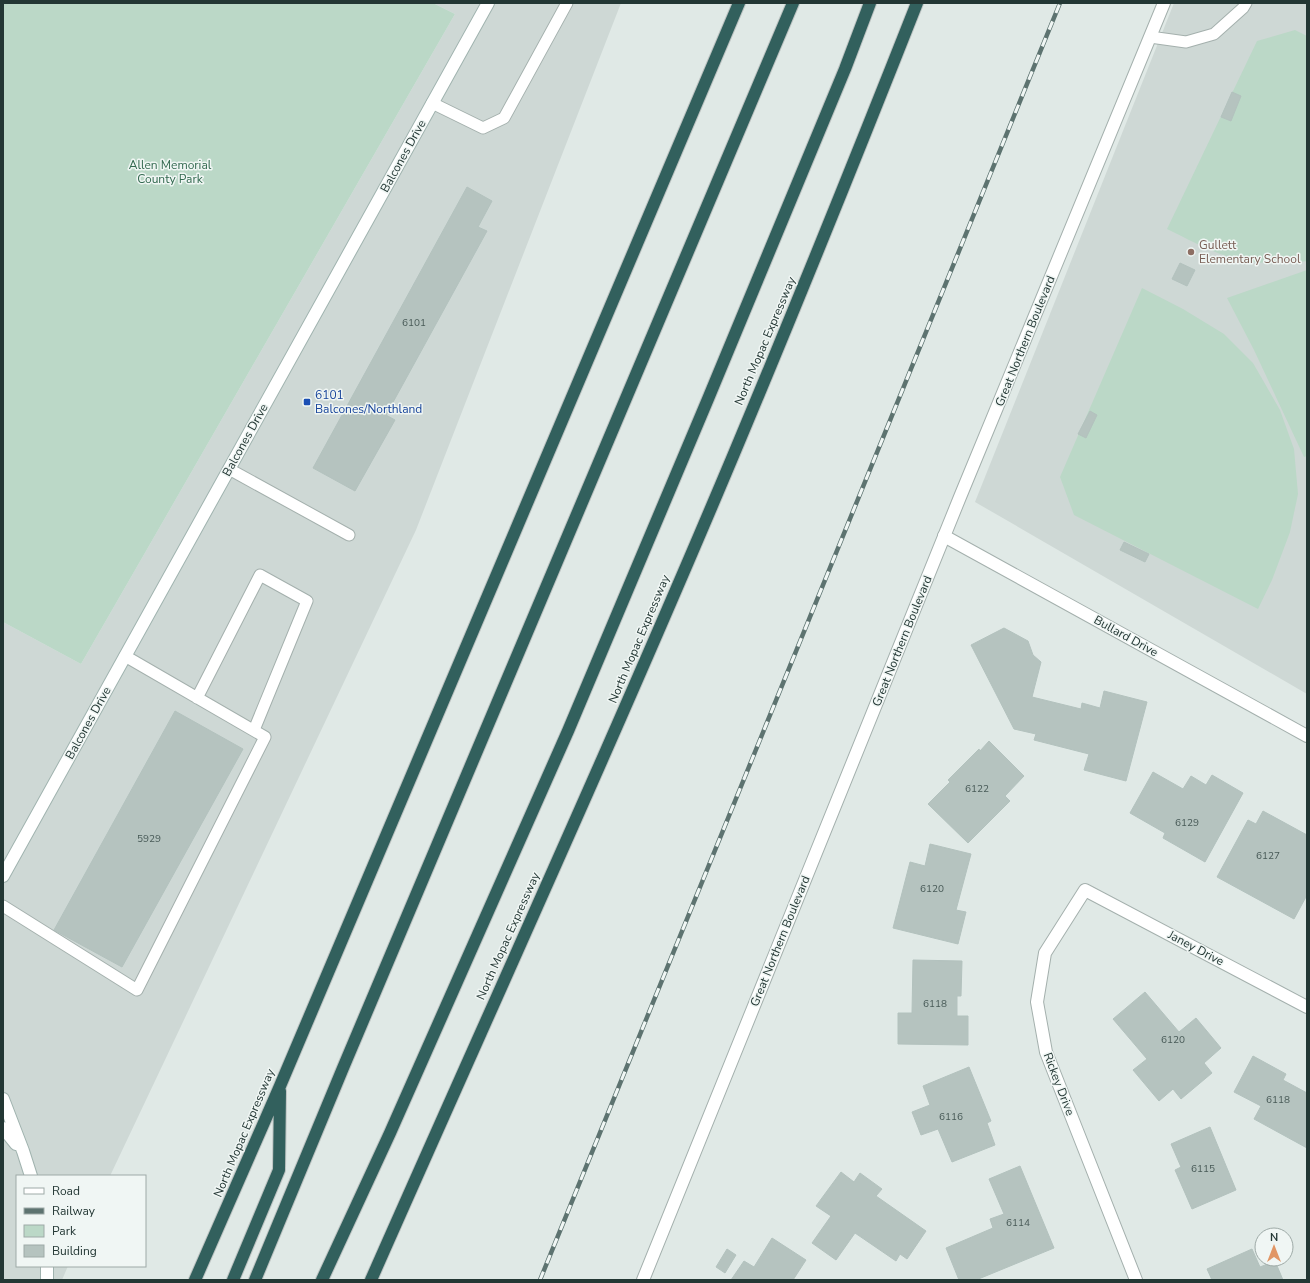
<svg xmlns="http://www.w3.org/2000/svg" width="1310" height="1283" font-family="'Nunito Sans',sans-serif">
  <rect width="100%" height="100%" fill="#e0e9e6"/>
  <!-- built -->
  <path fill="#ced8d5" d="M433,3H621L416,530L110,1176H17V1266H68L62,1280H3V622L81,664L455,14Z
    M1174,3H1307V694L975,502Z"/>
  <!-- green -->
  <path fill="#bbd8c7" d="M3,3H433L455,14L81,664L3,622Z
    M1295,30L1307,36V261C1286,264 1261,264 1240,260C1214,254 1190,240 1167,229L1257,41Z
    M1307,270V456L1304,457L1254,350L1227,298Z
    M1142,288L1183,309L1224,334L1253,363L1280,410L1294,449L1298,494L1290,532L1272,580L1258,609L1074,515L1060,477Z"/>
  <!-- building -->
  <path fill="#b5c3bf" stroke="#b3c2be" d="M1232,92L1241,96L1231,121L1221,117Z
    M467,187L492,201L478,227L487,231L386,415L395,420L355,491L313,468Z
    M1180,263L1195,270L1187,286L1172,279Z
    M1090,411L1097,415L1086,438L1078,434Z
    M1124,542L1149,554L1145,562L1120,550Z
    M1004,628L1028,641L1033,655L1041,662L1032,697L1081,709L1082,703L1100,708L1104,691L1147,702L1126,781L1084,770L1089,754L1034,740L1036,734L1014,729L971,645Z
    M175,711L243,749L122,967L54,930Z
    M989,741L1024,776L1005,796L1010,801L968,843L928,804L950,782L948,780L979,749L980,751Z
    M1153,772L1183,789L1191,776L1206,785L1212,775L1243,793L1205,862L1163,838L1165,833L1130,813Z
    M1263,811L1307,835V895L1294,919L1217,877L1248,820L1256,824Z
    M930,844L971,854L956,910L966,912L958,944L893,928L910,862L925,866Z
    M913,960L962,961L961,996H957V1016H968V1045L898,1044V1013H912Z
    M1145,992L1179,1032L1196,1018L1221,1048L1204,1063L1212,1073L1181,1099L1173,1089L1159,1101L1133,1070L1147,1059L1113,1019Z
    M1253,1056L1286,1074L1283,1080L1307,1093V1148L1254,1119L1261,1106L1234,1092Z
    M969,1067L991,1121L987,1123L995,1145L952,1162L938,1129L921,1135L912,1112L930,1105L923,1086Z
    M1210,1127L1236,1190L1192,1209L1175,1170L1181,1167L1171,1144Z
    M1020,1166L1054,1248L976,1280H959L946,1248L993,1228L990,1219L1004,1214L989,1179Z
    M841,1172L854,1182L860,1173L882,1189L876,1196L926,1231L907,1259L900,1254L896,1261L855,1233L836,1260L812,1243L831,1216L816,1206Z
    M772,1238L806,1260L793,1280H731L744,1261L754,1267Z
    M727,1249L736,1255L725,1273L716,1267Z
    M1252,1249L1260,1267L1275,1261L1283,1280H1212L1207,1269Z"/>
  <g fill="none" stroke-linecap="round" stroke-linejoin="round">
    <!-- service casing -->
    <g stroke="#a4b0ad" stroke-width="13">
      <path id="service" d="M1150,37L1186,42L1214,34L1243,8L1246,3
        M432,103L483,128L504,118L567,3
        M229,469L349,535
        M197,698L260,575L307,601L254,730
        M3,906L137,990L265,737L125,656"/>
    </g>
    <!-- minor casing -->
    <g stroke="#a4b0ad" stroke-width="14">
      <path id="minor" d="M944,536L1307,736
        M1136,1280L1046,1052L1037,1002L1045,953L1085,890L1307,1007"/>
    </g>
    <!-- tertiary casing -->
    <g stroke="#a4b0ad" stroke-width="14">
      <path id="tertiary" d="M643,1280L960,497L1164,3"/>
    </g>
    <!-- secondary casing -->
    <g stroke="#a0b3af" stroke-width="14">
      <path id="secondary" d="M3,876L488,3
        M3,1099L23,1151L31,1176
        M3,1128L16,1144
        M47,1266V1280"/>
    </g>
    <!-- motorway casing -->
    <g stroke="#bdc3c2" stroke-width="14">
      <path id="motorway" d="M195,1280L280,1086L739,3
        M233,1280L279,1170L280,1091
        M255,1280L343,1068L793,3
        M322,1280L390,1133L568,731L708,399L845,69L870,3
        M371,1280C492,1006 617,732 733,456C796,306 857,155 917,3"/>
    </g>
    <!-- service -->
    <use href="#service" stroke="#fff" stroke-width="11"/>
    <!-- minor -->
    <use href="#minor" stroke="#fff" stroke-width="12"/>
    <!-- tertiary -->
    <use href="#tertiary" stroke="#fff" stroke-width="12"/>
    <!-- secondary -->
    <use href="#secondary" stroke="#fff" stroke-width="12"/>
    <!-- motorway -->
    <use href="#motorway" stroke="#32605d" stroke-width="12"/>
    <!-- rail casing -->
    <g stroke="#5d7370" stroke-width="4.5">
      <path id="rail" d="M540,1280L1060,3"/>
    </g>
    <!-- rail -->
    <use href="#rail" stroke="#f0f6f4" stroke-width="3" stroke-dasharray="9" stroke-linecap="butt"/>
  </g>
  <!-- markers -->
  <circle fill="#8d6e63" stroke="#f0f6f4" stroke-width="1.5" cx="1191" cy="252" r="4"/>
  <rect fill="#1a4fb4" stroke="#f0f6f4" stroke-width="1.5" x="303" y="398" width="8" height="8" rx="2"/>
  <g text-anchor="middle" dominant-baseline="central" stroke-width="3" stroke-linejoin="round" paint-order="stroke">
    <!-- number labels -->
    <g font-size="10" fill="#485a57">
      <text x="414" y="323">6101</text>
      <text x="977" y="789">6122</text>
      <text x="1187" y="823">6129</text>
      <text x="149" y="839">5929</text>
      <text x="1268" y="856">6127</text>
      <text x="932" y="889">6120</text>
      <text x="935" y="1004">6118</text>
      <text x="1173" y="1040">6120</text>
      <text x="1278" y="1100">6118</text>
      <text x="951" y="1117">6116</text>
      <text x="1203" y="1169">6115</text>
      <text x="1018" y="1223">6114</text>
    </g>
    <!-- street labels -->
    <g font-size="12" fill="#233734" stroke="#f0f6f4">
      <text transform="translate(403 156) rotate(-61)">Balcones Drive</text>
      <text transform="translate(765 341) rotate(-67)">North Mopac Expressway</text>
      <text transform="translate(1025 341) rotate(-68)">Great Northern Boulevard</text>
      <text transform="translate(245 440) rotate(-61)">Balcones Drive</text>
      <text transform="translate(1126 636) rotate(29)">Bullard Drive</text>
      <text transform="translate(639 639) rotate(-67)">North Mopac Expressway</text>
      <text transform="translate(902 641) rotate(-68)">Great Northern Boulevard</text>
      <text transform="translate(88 723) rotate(-61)">Balcones Drive</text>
      <text transform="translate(508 936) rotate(-66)">North Mopac Expressway</text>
      <text transform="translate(780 941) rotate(-68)">Great Northern Boulevard</text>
      <text transform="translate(1196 948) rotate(28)">Janey Drive</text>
      <text transform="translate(1059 1084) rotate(69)">Rickey Drive</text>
      <text transform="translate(244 1133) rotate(-67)">North Mopac Expressway</text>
    </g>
    <!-- park labels -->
    <g font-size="12" fill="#32694f" stroke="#f0f6f4">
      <text x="170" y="165">Allen Memorial<tspan x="170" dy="14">County Park</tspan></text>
    </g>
    <!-- education labels -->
    <g font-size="12" fill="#785e54" stroke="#f0f6f4" text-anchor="start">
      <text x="1199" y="245">Gullett<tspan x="1199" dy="14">Elementary School</tspan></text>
    </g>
    <!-- transit labels -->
    <g font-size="12" fill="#164399" stroke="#f0f6f4" text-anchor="start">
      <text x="315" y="395">6101<tspan x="315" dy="14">Balcones/Northland</tspan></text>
    </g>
  </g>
  <!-- border -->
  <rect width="1310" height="1283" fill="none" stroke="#233734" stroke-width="8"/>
  <!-- legend -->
  <rect x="16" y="1175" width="130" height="92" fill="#f0f6f4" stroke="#9eaaa7"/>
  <rect x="24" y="1188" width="20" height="6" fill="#ffffff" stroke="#9eaaa7"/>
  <text x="52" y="1195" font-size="12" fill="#233734">Road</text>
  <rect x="24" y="1208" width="20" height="6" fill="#5d7370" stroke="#9eaaa7"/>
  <text x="52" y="1215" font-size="12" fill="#233734">Railway</text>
  <rect x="24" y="1225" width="20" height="12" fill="#bbd8c7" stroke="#9eaaa7"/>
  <text x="52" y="1235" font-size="12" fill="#233734">Park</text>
  <rect x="24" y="1245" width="20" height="12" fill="#b5c3bf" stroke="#9eaaa7"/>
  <text x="52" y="1255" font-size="12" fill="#233734">Building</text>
  <!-- north arrow -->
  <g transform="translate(1274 1247)"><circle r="19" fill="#f0f6f4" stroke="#9eaaa7"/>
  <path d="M0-3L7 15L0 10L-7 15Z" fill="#e19665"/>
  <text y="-6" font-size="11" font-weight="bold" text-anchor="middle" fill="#233734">N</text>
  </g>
</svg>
